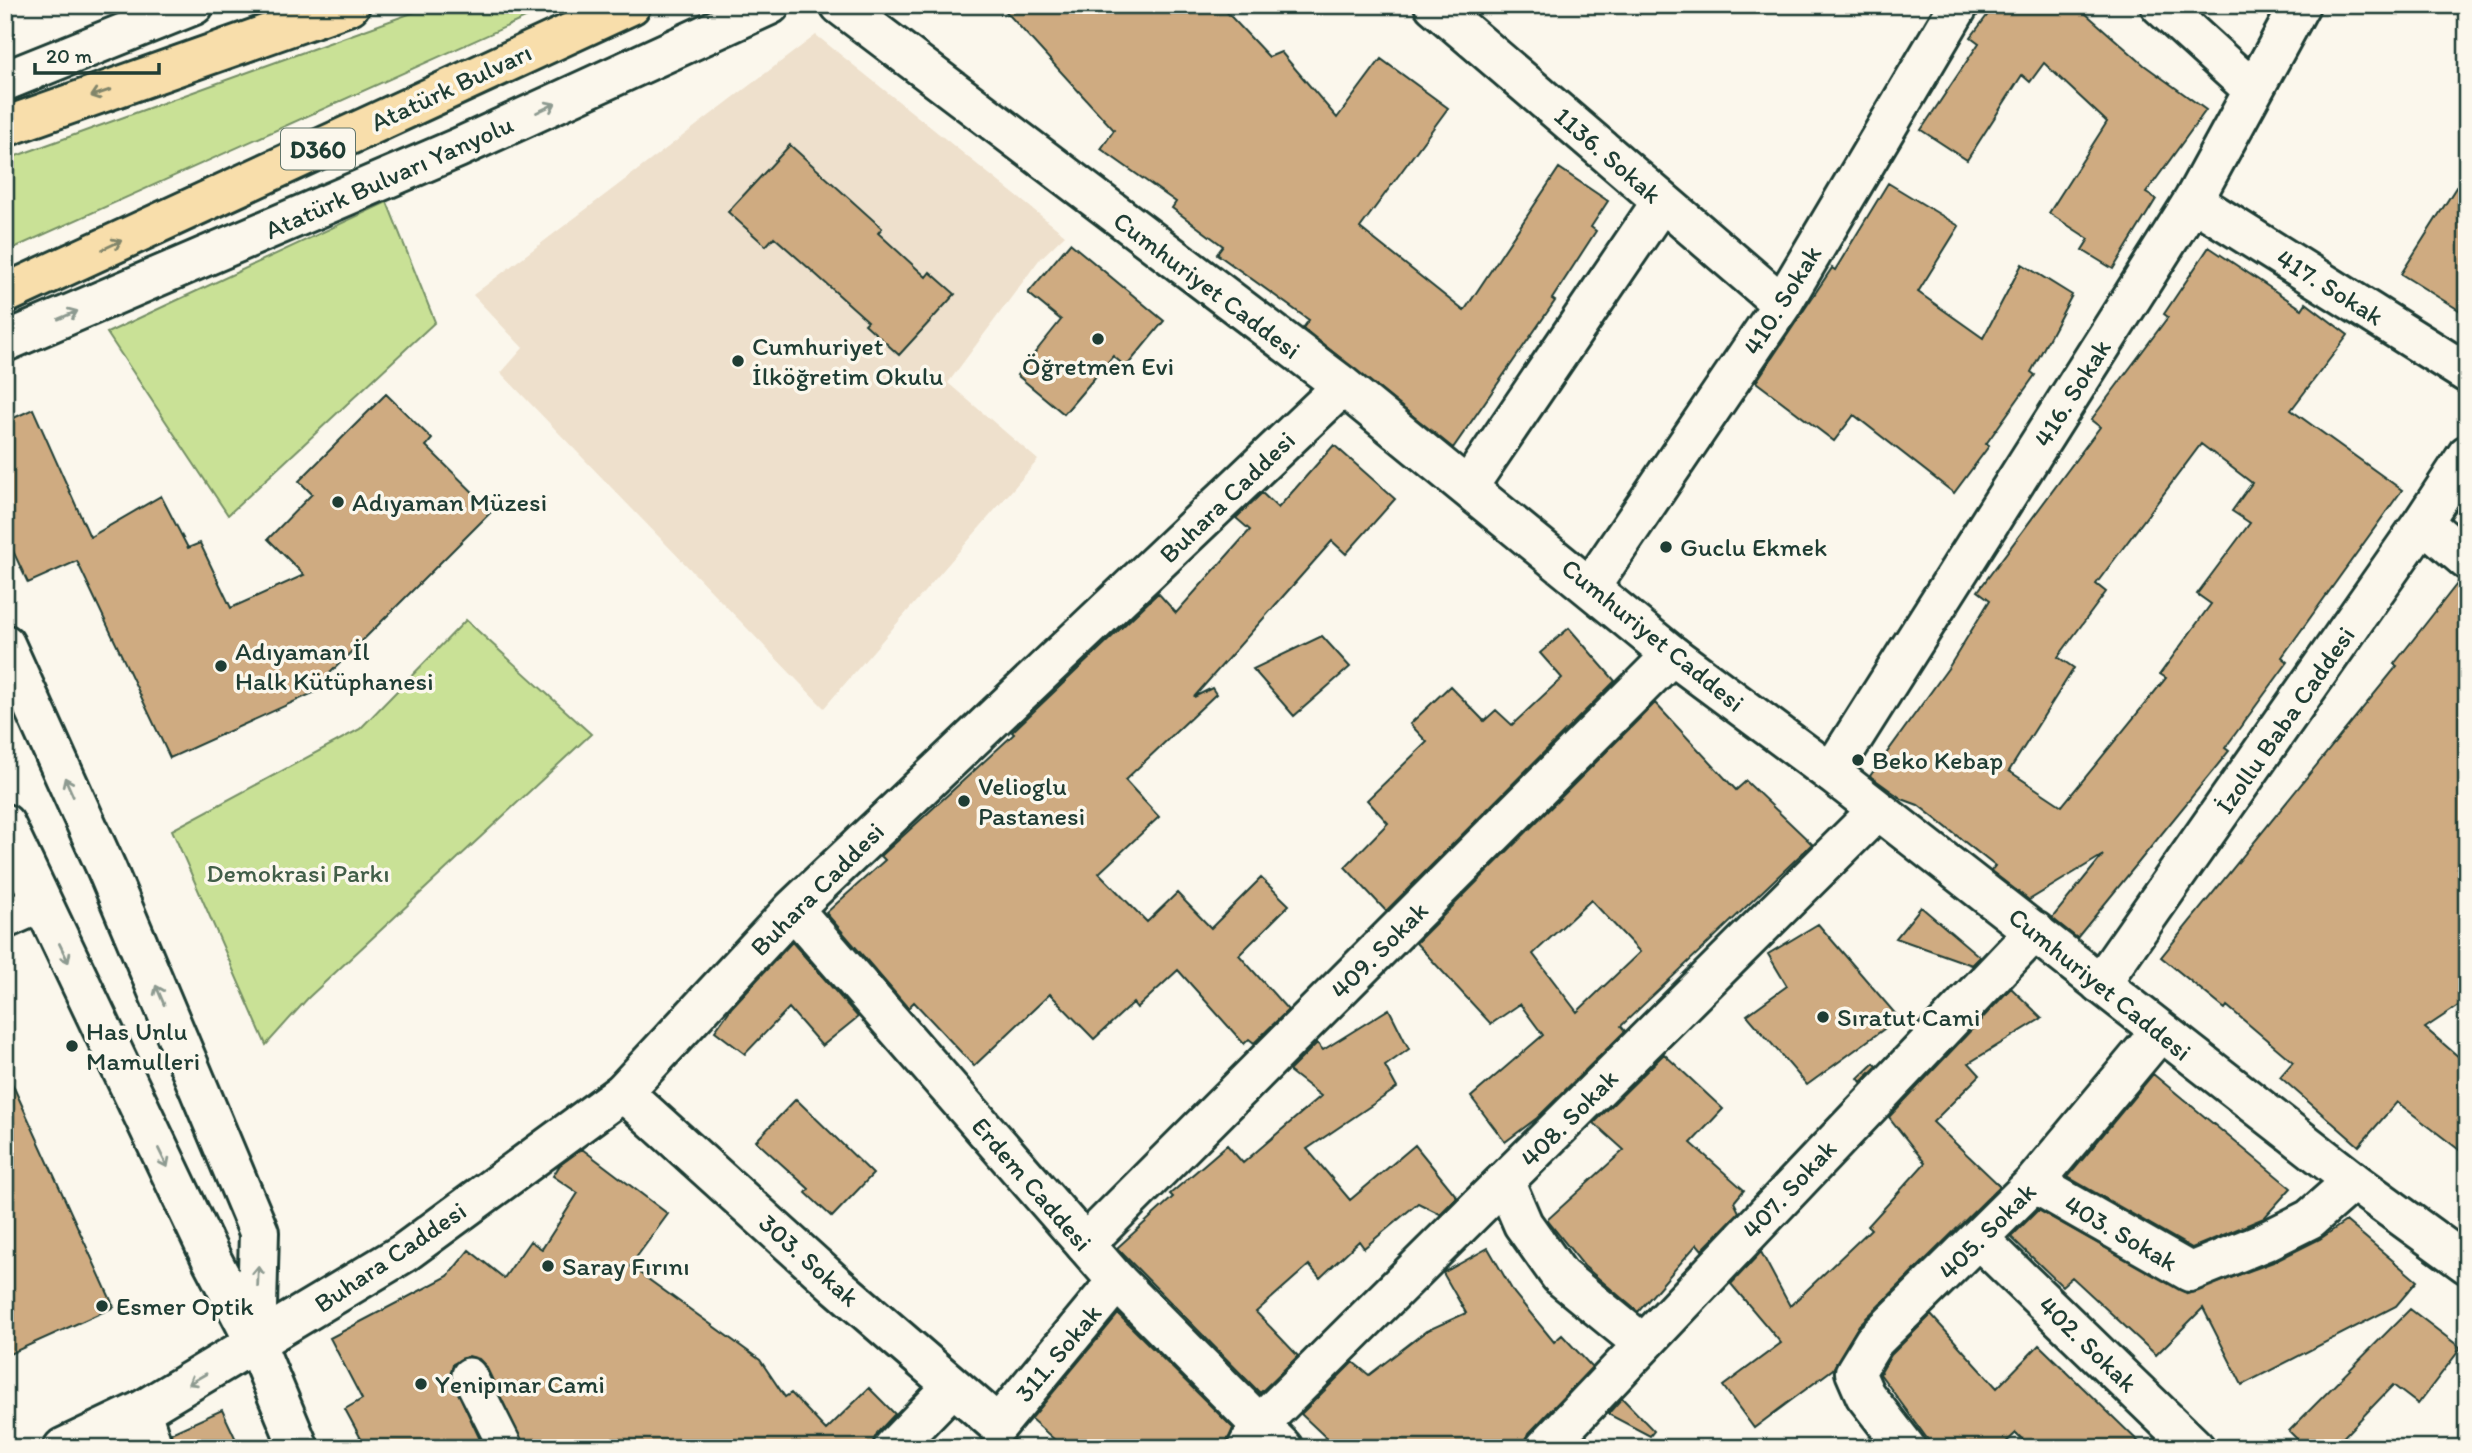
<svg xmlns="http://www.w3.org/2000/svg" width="2472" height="1453" font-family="Itim,sans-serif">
  <rect width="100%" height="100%" fill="#fbf7ec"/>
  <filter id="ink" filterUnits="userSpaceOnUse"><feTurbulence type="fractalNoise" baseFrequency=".0143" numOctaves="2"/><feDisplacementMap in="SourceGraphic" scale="14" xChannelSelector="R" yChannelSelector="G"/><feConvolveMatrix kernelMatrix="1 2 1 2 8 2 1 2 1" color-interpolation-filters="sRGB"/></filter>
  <g filter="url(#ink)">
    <!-- built -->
    <path fill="#eee0cc" d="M816,35L1065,235L1039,260L948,383L1038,460L824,708L501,373L523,348L473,295Z"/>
    <!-- green -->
    <path fill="#c9e196" stroke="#748f65" stroke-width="2" d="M434,5H540L543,10L5,252V160Z
      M387,202L435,322L228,515L107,333Z
      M466,620L591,734L308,998L266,1045L172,830L360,729Z"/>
    <!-- building -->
    <path fill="#cfab81" stroke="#1f3d34" stroke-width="2" fill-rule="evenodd" d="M1000,5H1220L1269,57L1281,52L1337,118L1381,59L1448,108L1360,228L1464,311L1559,168L1608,201L1591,227L1596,231L1552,299L1555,301L1453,448L1303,328L1309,320L1217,254L1223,246L1172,208L1176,202L1101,149L1114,130Z
      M1995,5H2076L2144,65L2206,110L2146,193L2156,199L2113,269L2082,250L2089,239L2049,213L2107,122L2044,63L2030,82L2022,75L1967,160L1921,130L1979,43L1971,37Z
      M790,145L882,228L878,233L926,277L930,272L955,294L899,355L865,324L868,321L774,237L766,246L728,212Z
      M2467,170V315L2401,274Z
      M1888,183L1959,226L1918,292L1983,338L2022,264L2072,295L2031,372L2035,375L1986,444L1989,446L1954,493L1854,415L1834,441L1756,382L1832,268L1835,270Z
      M1070,243L1164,321L1126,367L1113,356L1064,414L1017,375L1061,320L1028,293Z
      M2209,247L2302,309L2306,303L2348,335L2291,410L2402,490L2282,657L2288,662L2225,748L2229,751L2077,938L2052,918L2103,855L2029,900L1991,871L1995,866L1918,805L1902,799L1870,776L1949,667L1990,600L1978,591L2100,427L2091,420L2168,317L2164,314ZM2201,444L2252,483L2232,511L2250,523L2197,594L2211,604L2160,674L2166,678L2062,806L2009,771L2074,668L2058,657L2106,592L2096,584Z
      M386,394L432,439L426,446L492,511L326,677L333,684L170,758L77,561L28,583L5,534V422L33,409L90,537L161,496L188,548L200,543L231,608L304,575L268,539L312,494L299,481Z
      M1334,445L1395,499L1346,554L1332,541L1194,697L1212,688L1216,694L1125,780L1159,817L1099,873L1147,922L1177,893L1211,928L1261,878L1289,905L1239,955L1288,1010L1254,1043L1249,1039L1244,1044L1178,970L1137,1008L1133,1003L1094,1039L1050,994L974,1066L914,1002L908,1008L826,913L885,860L881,856L1014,734L1012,732L1158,593L1176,613L1250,530L1236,518L1262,493L1278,508Z
      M2460,580L2467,581V1000L2425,1028L2467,1064V1156L2397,1102L2359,1146L2280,1077L2293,1062L2227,1006L2225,1009L2161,957L2397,666L2394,664Z
      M1569,628L1615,681L1386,911L1345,867L1388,823L1367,800L1427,742L1410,724L1450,686L1484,721L1496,710L1512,725L1562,678L1540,653Z
      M1322,636L1350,667L1294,716L1253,669Z
      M1655,703L1736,790L1746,781L1812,844L1621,1026L1625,1031L1537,1118L1505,1142L1471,1097L1543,1035L1520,1004L1491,1024L1416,943ZM1591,900L1640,952L1577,1012L1533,954Z
      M1921,907L1980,957L1972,965L1896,938Z
      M1818,924L1899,1018L1807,1085L1747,1015L1787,986L1768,954Z
      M792,942L858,1017L822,1046L789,1008L745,1054L715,1031L732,1007Z
      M2011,988L2042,1018L1969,1063L1980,1075L1933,1122L2000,1186L1859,1325L1833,1369L1754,1428L1723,1386L1781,1343L1731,1284L1761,1252L1790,1306L1871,1229L1868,1226L1925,1163L1889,1117Z
      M1389,1009L1409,1049L1385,1066L1397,1088L1307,1149L1350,1200L1415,1145L1457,1197L1440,1214L1418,1203L1364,1248L1359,1241L1320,1278L1309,1265L1256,1312L1298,1356L1260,1393L1117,1248L1173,1197L1170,1194L1227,1145L1243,1163L1321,1096L1289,1071L1317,1043L1323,1050Z
      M1664,1054L1723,1109L1691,1143L1744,1190L1734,1202L1739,1212L1702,1250L1697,1244L1638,1312L1584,1266L1547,1220L1624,1150L1594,1123Z
      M1874,1063L1877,1066L1861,1082L1858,1078Z
      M5,1068L114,1307L5,1356Z
      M2153,1074L2291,1188L2264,1218L2192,1248L2068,1177Z
      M796,1099L873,1174L832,1217L806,1193L809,1189L756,1141Z
      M582,1149L668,1214L630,1266L760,1360L785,1397L791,1393L826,1430L869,1388L895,1414L877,1433L872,1448H525L486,1366L479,1359L469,1356L453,1364L450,1375L484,1448H366L345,1409L362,1399L330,1338L448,1276L469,1250L504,1278L530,1241L542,1249L578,1193L553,1176L560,1165Z
      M2038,1210L2188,1294L2276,1261L2320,1239L2346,1221L2417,1281L2396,1306L2242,1385L2203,1308L2156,1355L2072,1277L2062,1286L2011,1237Z
      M1488,1248L1514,1293L1554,1342L1562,1335L1592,1367L1529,1433L1524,1448H1337L1301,1414L1353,1362L1369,1375L1426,1331L1466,1313L1443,1273Z
      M2410,1309L2461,1348L2418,1404L2393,1385L2333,1448H2306L2289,1431Z
      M1118,1314L1233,1428L1225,1448H1064L1031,1419Z
      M1931,1315L1997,1388L2039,1345L2145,1448H2031L2016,1433L2000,1448H1934L1880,1374L1891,1355Z
      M1622,1398L1654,1431L1650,1436L1608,1414Z
      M222,1410L240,1448H174L171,1433Z"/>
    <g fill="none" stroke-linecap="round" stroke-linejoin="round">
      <!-- pedestrian casing -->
      <g stroke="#1f3d34" stroke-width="38">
        <path id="pedestrian" d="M469,1375L506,1448"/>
      </g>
      <!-- minor casing -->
      <g stroke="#1f3d34" stroke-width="44">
        <path id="minor" d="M1434,5L1782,304
          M2160,5L2253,90
          M2193,201L2467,373
          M1468,487L1662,201
          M2423,522L2467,560
          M1591,586L1782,304L1959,5
          M1831,773L2193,201L2300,5
          M5,919L41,903
          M2100,984L2423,522L2467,455
          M623,1092L835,1284L998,1425L1117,1281
          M1505,1182L1523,1224L1560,1276L1643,1344
          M2034,1183L2190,1272L2266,1241L2310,1219L2353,1181
          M1980,1240L2195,1448
          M1085,1244L1672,655
          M141,1411L153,1448
          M893,1448L952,1387
          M1247,1448L1260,1424L1877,811
          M1545,1448L2035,931
          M1906,1448L1865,1395L1855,1372L1874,1341L2034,1183L2159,1033"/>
      </g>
      <!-- tertiary casing -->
      <g stroke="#1f3d34" stroke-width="44">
        <path id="tertiary" d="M840,5L1343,386L1672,655L1831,773L2353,1181L2467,1264
          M5,81L194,5
          M5,342L458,148L770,5
          M793,909L1117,1281L1283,1448
          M63,1448L141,1411L404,1253L623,1092L793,909L1343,386"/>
      </g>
      <!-- secondary casing -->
      <g stroke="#1f3d34" stroke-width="44">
        <path id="secondary" d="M5,644L107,870L259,1232L256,1344
          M5,824L212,1260L256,1344L299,1448"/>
      </g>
      <!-- trunk casing -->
      <g stroke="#1f3d34" stroke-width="44">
        <path id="trunk" d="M5,127L350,5
          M5,294L631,5"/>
      </g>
      <!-- pedestrian -->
      <use href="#pedestrian" stroke="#fbf7ec" stroke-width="33"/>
      <!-- minor -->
      <use href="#minor" stroke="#fbf7ec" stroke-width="38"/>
      <!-- tertiary -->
      <use href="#tertiary" stroke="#fbf7ec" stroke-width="38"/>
      <!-- secondary -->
      <use href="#secondary" stroke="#fbf7ec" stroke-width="38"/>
      <!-- trunk -->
      <use href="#trunk" stroke="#f8deab" stroke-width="38"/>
    </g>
    <!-- one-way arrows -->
    <defs><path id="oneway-shaft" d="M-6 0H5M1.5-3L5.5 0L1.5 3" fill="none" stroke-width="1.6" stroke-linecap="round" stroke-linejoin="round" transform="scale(1.75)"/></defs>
    <g stroke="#81856a">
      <use href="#oneway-shaft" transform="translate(101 93) rotate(161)"/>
      <use href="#oneway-shaft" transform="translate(112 245) rotate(-25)"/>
    </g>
    <g stroke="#8d9a90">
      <use href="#oneway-shaft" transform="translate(546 108) rotate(-25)"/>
      <use href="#oneway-shaft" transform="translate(68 315) rotate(-23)"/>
      <use href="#oneway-shaft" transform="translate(69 787) rotate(-114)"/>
      <use href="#oneway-shaft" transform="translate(64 953) rotate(64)"/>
      <use href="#oneway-shaft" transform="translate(160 995) rotate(-113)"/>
      <use href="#oneway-shaft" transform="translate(163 1158) rotate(64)"/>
      <use href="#oneway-shaft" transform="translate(258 1276) rotate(-88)"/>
      <use href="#oneway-shaft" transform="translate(197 1379) rotate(150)"/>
    </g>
  </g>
  <!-- markers -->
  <g fill="#1f3d34" stroke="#fbf7ec" stroke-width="2.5">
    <circle cx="1098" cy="339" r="7"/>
    <circle cx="738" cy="361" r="7"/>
    <circle cx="338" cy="502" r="7"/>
    <circle cx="1666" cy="547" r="7"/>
    <circle cx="221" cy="666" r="7"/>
    <circle cx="1858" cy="760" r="7"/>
    <circle cx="964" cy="801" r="7"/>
    <circle cx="1823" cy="1017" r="7"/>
    <circle cx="72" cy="1046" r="7"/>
    <circle cx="548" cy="1266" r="7"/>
    <circle cx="102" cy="1306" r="7"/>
    <circle cx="421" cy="1384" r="7"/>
  </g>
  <g text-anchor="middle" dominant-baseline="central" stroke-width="7" stroke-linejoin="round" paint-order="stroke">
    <!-- shield labels -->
    <rect fill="#fbf7ec" stroke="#61756b" stroke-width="2" x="281" y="128.5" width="74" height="41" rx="5"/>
    <g font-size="24" font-weight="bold" fill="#1f3d34">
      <text x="318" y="149">D360</text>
    </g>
    <!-- street labels -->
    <g font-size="26" fill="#1f3d34" stroke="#fbf7ec">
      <text transform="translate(451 87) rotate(-25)">Atatürk Bulvarı</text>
      <text transform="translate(1608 155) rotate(41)">1136. Sokak</text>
      <text transform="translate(389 177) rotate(-24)">Atatürk Bulvarı Yanyolu</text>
      <text transform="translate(1207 285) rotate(37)">Cumhuriyet Caddesi</text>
      <text transform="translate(2330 287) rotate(32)">417. Sokak</text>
      <text transform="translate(1782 300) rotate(-58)">410. Sokak</text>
      <text transform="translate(2072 393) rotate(-58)">416. Sokak</text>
      <text transform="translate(1227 497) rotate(-44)">Buhara Caddesi</text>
      <text transform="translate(1653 635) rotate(39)">Cumhuriyet Caddesi</text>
      <text transform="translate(2285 720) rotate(-55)">İzollu Baba Caddesi</text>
      <text transform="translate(817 889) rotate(-45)">Buhara Caddesi</text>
      <text transform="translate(1379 950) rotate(-45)">409. Sokak</text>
      <text transform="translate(2100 984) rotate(39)">Cumhuriyet Caddesi</text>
      <text transform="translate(1569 1118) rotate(-45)">408. Sokak</text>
      <text transform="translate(1032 1184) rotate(49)">Erdem Caddesi</text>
      <text transform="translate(1789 1189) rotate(-47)">407. Sokak</text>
      <text transform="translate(1987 1231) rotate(-45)">405. Sokak</text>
      <text transform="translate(2121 1233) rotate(30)">403. Sokak</text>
      <text transform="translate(390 1257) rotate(-34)">Buhara Caddesi</text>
      <text transform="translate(809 1260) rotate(42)">303. Sokak</text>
      <text transform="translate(2088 1344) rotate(44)">402. Sokak</text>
      <text transform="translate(1058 1353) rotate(-50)">311. Sokak</text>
    </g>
    <!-- poi labels -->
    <g font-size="26" fill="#1f3d34" stroke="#fbf7ec" text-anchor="start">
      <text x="752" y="346">Cumhuriyet<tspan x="752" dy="30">İlköğretim Okulu</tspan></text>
      <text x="1098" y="366" text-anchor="middle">Öğretmen Evi</text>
      <text x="352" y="502">Adıyaman Müzesi</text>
      <text x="1680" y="547">Guclu Ekmek</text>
      <text x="235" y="651">Adıyaman İl<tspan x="235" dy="30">Halk Kütüphanesi</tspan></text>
      <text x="1872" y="760">Beko Kebap</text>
      <text x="978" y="786">Velioglu<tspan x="978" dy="30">Pastanesi</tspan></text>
      <text x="1837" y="1017">Sıratut Cami</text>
      <text x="86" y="1031">Has Unlu<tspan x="86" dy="30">Mamulleri</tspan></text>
      <text x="562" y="1266">Saray Fırını</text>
      <text x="116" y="1306">Esmer Optik</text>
      <text x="435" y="1384">Yenipınar Cami</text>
    </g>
    <!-- park labels -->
    <g font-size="26" fill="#415e48" stroke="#fbf7ec">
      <text x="298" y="873">Demokrasi Parkı</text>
    </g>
  </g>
  <!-- margin -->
  <rect width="2472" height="1453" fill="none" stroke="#fbf7ec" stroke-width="28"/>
  <rect x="14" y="14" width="2444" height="1425" fill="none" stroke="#1f3d34" stroke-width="2.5" filter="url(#ink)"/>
  <!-- scale -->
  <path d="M35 63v10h124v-10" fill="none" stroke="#1f3d34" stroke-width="3.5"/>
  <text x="46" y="63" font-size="21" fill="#1f3d34" stroke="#fbf7ec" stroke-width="5" paint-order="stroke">20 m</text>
</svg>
